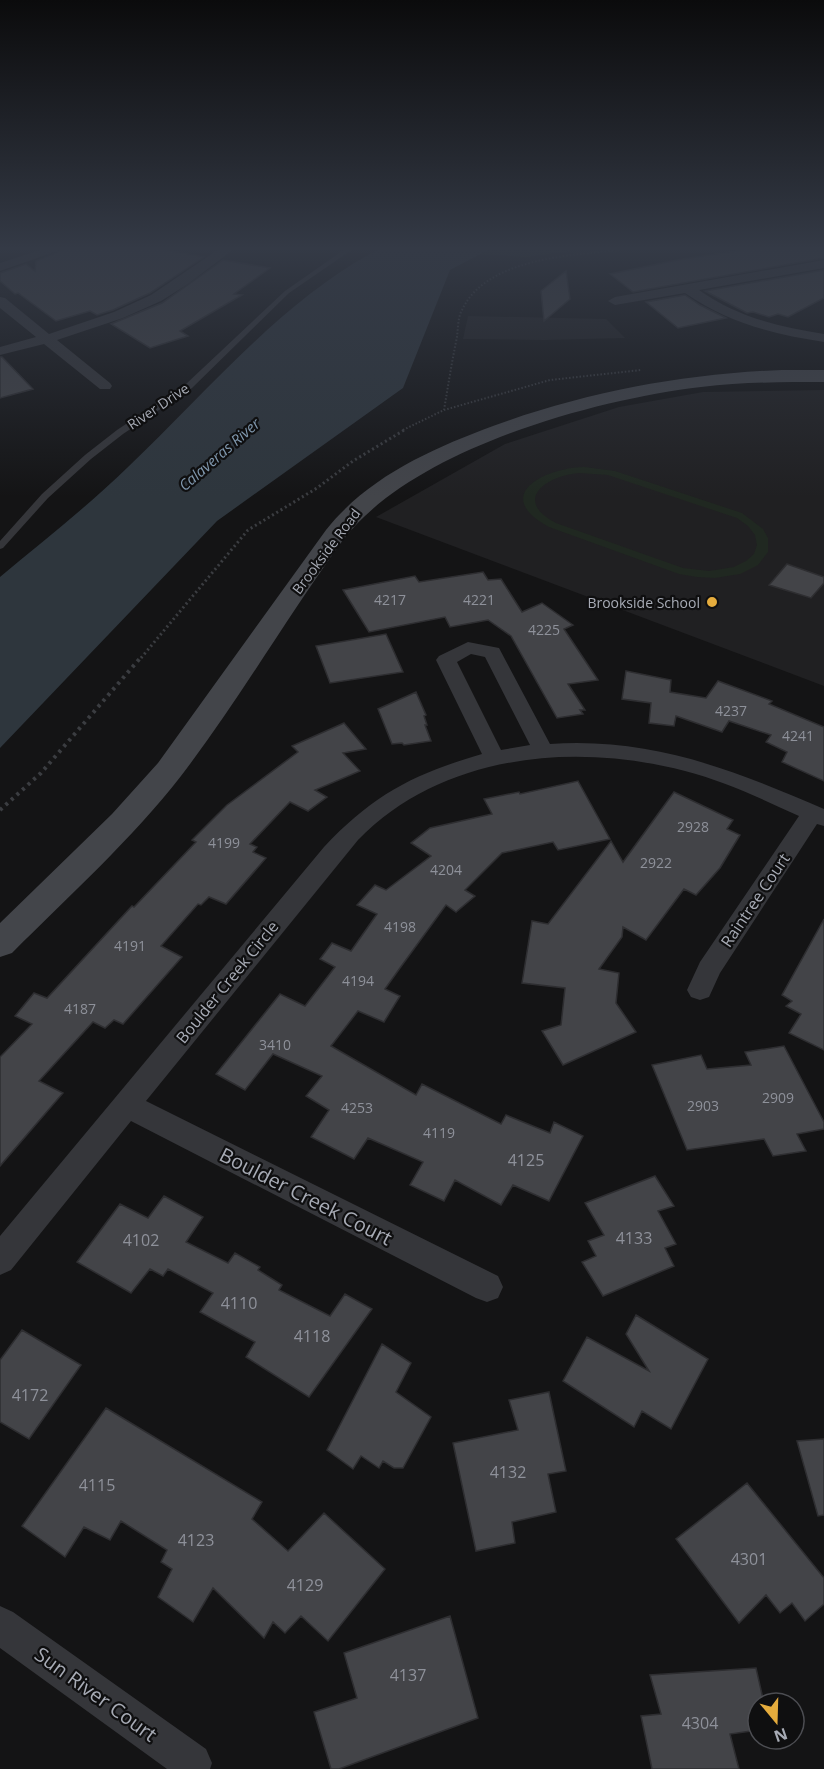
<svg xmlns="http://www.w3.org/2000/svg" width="824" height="1769" font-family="'Open Sans',sans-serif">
  <rect width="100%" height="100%" fill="#141415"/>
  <!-- built -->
  <path fill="#202022" d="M468,316L606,319L625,338L544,340L463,339Z
    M824,390V686L376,517L505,444L619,407L703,392Z"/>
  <!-- green -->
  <path fill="#202821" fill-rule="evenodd" d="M485,249H585L526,257L479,254Z
    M584,467L615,471L742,513L763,529L768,538V552L758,565L740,574L715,578L697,577L679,574L549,527C490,495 545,468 584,467ZM579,473L608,475L737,518L748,526L755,535L757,545L754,554L746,561L734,567L709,571L683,568L556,523C512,500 546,476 579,473Z"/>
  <!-- water -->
  <path fill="#2e363d" d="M379,249H490L450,270L403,388L217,521L0,748V577C43,541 88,506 128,467C206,393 283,299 379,249Z"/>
  <!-- building -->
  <path fill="#434448" stroke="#2e2e31" stroke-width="1.5" d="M65,249H162L204,257L150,293L113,310L97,315L90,311L56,321L18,293L15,294L0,281V273L26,264L35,271L36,261Z
    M749,249H824V258L633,292L610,274L677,260Z
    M223,260L270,268L234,294L242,295L180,331L188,336L150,348L111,324L162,303Z
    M824,270V298L788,317L778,314L769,317L753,312L747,313L705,291Z
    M566,271L570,299L544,321L541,291Z
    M685,295L700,305L726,318L678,328L646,302Z
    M0,357H2L33,389L0,398Z
    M787,564L824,577V583L811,598L769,585Z
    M483,572L488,580L501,579L522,612L542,603L573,625L564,629L598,680L568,684L585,710H580L583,714L557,718L511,636L488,620L450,627L445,617L369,632L343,590L415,576L419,582Z
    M386,634L403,672L330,683L316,646Z
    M626,671L671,680L670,692L706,698L718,681L772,701L769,704L824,727V781L782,762L787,752L766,742L771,735L729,721L722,732L676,716L674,726L649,723L651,703L622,699Z
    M416,692L426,715L424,716L427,725H425L431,741L404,745L402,743L392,744L378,709Z
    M344,723L366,749L343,753L360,771L315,790L327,797L308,811L290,802L250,844L257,847L253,852L266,858L226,904L209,897L201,905L198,904L161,946L182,957L123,1024L114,1020L105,1028L93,1022L39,1081L63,1093L0,1166V1057L32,1024L15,1016L34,993L47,998L132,906L134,907L196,842L192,840L227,805L298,752L292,746Z
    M578,781L610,839L558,850L553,842L502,853L465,890L475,896L456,912L446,905L400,968L385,989L400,996L384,1022L358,1011L331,1046L416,1095L422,1084L501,1124L506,1115L550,1133L554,1122L583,1136L549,1201L513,1185L501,1205L455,1180L444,1201L410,1185L423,1162L368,1138L354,1159L311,1137L329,1110L306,1096L322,1076L273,1054L245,1090L216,1074L280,994L305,1006L335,967L320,959L332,943L351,951L377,914L357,905L375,885L386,890L431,856L411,843L430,828L492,814L484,799L519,792L520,794Z
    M674,792L733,820L727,829L740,835L720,868L696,895L684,889L646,940L623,927L622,937L599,969L619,973L616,1003L636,1032L563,1065L542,1031L561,1025L565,988L522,983L532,921L548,924L611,841L623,862Z
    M824,919V1050L789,1033L801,1014L786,1006L792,1001L782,995Z
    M784,1046L824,1122V1129L797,1134L806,1151L773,1156L764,1139L687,1150L652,1065L701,1055L707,1069L751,1065L745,1052Z
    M655,1176L674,1206L658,1211L676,1244L665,1248L674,1266L603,1296L582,1262L596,1256L588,1241L604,1235L585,1203Z
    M164,1196L203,1217L186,1242L228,1263L235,1253L260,1267L258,1270L282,1285L279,1290L330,1316L345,1294L372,1309L309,1397L246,1357L255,1342L200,1312L213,1293L168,1269L163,1276L150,1269L131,1293L77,1262L120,1204L148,1218Z
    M636,1315L708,1359L671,1429L642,1411L634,1427L563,1381L587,1337L649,1371L626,1334Z
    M22,1330L81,1365L29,1439L0,1422V1360Z
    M382,1344L411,1363L396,1392L431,1417L403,1468H394L383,1461L379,1468L361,1456L353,1469L327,1450Z
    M549,1392L566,1471L548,1474L556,1512L512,1522L515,1543L476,1551L453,1443L518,1430L509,1400Z
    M106,1408L262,1502L252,1519L288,1551L324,1513L385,1569L328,1641L301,1616L285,1633L273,1622L264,1638L213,1588L193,1622L158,1597L172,1569L161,1562L167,1550L121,1521L110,1540L84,1527L65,1557L22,1526Z
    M824,1439V1515L818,1516L797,1441Z
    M747,1483L824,1578V1604L805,1621L792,1603L780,1613L766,1595L739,1623L676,1539Z
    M450,1616L478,1718L339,1769H331L314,1712L357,1698L344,1653Z
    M756,1668L764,1703H758V1730L730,1734L739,1769H652L641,1716L661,1714L650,1675Z"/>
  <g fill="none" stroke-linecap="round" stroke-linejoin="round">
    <!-- path-far2 -->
    <path stroke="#3b3d41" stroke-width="2" stroke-dasharray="1.5 2" stroke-linecap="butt" d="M444,410C448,386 452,361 457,337C458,328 458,317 462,310C487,256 578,255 629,249
      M403,430L444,410L550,380L641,370"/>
    <!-- path-far1 -->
    <path stroke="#3b3d41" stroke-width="3" stroke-dasharray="2 3" stroke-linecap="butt" d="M141,658L248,530L317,488L353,461L406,429"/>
    <!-- path -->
    <path stroke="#3b3d41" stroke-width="4" stroke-dasharray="3 4.5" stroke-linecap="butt" d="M0,810L41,773L142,656"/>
    <!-- lane -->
    <path fill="#35363a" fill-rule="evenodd" d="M345,249H353L289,293L192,388L123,434L91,459L48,498L3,548L0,549V541L42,494L85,455L117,430L186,384L285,291Z"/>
    <!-- street -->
    <path fill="#35363a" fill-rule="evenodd" d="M43,249H63L0,271V263Z
      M219,249H234L188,284L161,301L123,318L57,340L110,383L112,386L110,389H100L44,344L0,355V347L36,337L0,308V297L5,298L49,334L114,312L151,295Z
      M824,260V268L699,290C737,317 779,327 824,334V342C773,334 728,323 685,293L615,305L608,301L615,297Z
      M468,642L499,648L550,744C651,737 734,770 824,809V826L817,824L720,973L709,997L700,1000L691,997L687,990L700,962L799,816C762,799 724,781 685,771C573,742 442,754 358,840L146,1101L498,1276L503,1287L498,1298L487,1302L476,1298L131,1121L11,1270L0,1275V1236L324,847C373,795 413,774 482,754L436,660L439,656ZM471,654L485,657L530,745L501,750L457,662Z
      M0,1606L13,1612L206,1749L212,1763L210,1769H167L0,1648Z"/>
    <!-- secondary -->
    <path fill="#43454a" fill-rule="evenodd" d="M782,370H824V382C783,382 742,382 701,387C591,400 412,450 343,540C287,617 239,700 181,776C131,840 69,896 12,953L0,957V923L112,814L158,763L326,530C368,477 431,449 493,426C587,392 682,374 782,370Z"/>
  </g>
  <!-- sky -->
  <linearGradient id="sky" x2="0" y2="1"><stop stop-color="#0b0b0c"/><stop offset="0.5" stop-color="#343a46"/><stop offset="1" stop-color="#343a46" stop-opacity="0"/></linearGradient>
  <rect width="824" height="497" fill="url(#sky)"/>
  <!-- markers -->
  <circle fill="#e5ac3d" stroke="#0f0f10" stroke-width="2" cx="712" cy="602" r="6"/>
  <g text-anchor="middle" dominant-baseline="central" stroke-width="4.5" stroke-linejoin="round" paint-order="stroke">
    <!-- far-street labels -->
    <g font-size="14" fill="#a7abb5" stroke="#0f0f10">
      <text transform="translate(158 406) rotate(-34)">River Drive</text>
      <text transform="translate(326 551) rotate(-53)">Brookside Road</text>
    </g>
    <!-- number labels -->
    <g font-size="14" fill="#8e919a">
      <text x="390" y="599">4217</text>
      <text x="479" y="599">4221</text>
      <text x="544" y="629">4225</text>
      <text x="731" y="710">4237</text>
      <text x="798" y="735">4241</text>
      <text x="693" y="826">2928</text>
      <text x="224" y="842">4199</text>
      <text x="656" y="862">2922</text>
      <text x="446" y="869">4204</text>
      <text x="400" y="926">4198</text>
      <text x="130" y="945">4191</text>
      <text x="358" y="980">4194</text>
      <text x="80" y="1008">4187</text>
      <text x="275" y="1044">3410</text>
      <text x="778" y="1097">2909</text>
      <text x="703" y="1105">2903</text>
      <text x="357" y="1107">4253</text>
      <text x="439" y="1132">4119</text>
    </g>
    <!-- far-poi labels -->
    <g font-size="14" fill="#a7abb5" stroke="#0f0f10" text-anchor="end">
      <text x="700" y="602">Brookside School</text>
    </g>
    <!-- far-water labels -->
    <g font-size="15" font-style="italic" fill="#8098ae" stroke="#0f0f10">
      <text transform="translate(219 454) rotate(-41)">Calaveras River</text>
    </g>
    <!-- street labels -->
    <g font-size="16" fill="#a7abb5" stroke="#0f0f10">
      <text transform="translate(755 900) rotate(-56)">Raintree Court</text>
      <text transform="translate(227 982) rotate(-51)">Boulder Creek Circle</text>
    </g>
    <!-- near-number labels -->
    <g font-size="16" fill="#8e919a">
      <text x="526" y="1160">4125</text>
      <text x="634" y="1238">4133</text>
      <text x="141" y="1240">4102</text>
      <text x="239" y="1303">4110</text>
      <text x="312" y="1336">4118</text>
      <text x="30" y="1395">4172</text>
      <text x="508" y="1472">4132</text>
      <text x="97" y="1485">4115</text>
      <text x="196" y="1540">4123</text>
      <text x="749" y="1559">4301</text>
      <text x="305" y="1585">4129</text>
      <text x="408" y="1675">4137</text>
      <text x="700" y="1723">4304</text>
    </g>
    <!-- near-street labels -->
    <g font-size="20" fill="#a7abb5" stroke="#0f0f10">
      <text transform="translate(306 1196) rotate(27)">Boulder Creek Court</text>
      <text transform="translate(96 1694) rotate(36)">Sun River Court</text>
    </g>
  </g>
  <!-- north arrow -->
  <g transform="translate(776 1721) rotate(161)"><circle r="28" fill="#0f0f10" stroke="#4c4d52" stroke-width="1.5"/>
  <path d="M0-4.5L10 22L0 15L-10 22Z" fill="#e5ac3d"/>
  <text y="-9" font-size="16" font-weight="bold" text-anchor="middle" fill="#a7abb5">N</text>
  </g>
</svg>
